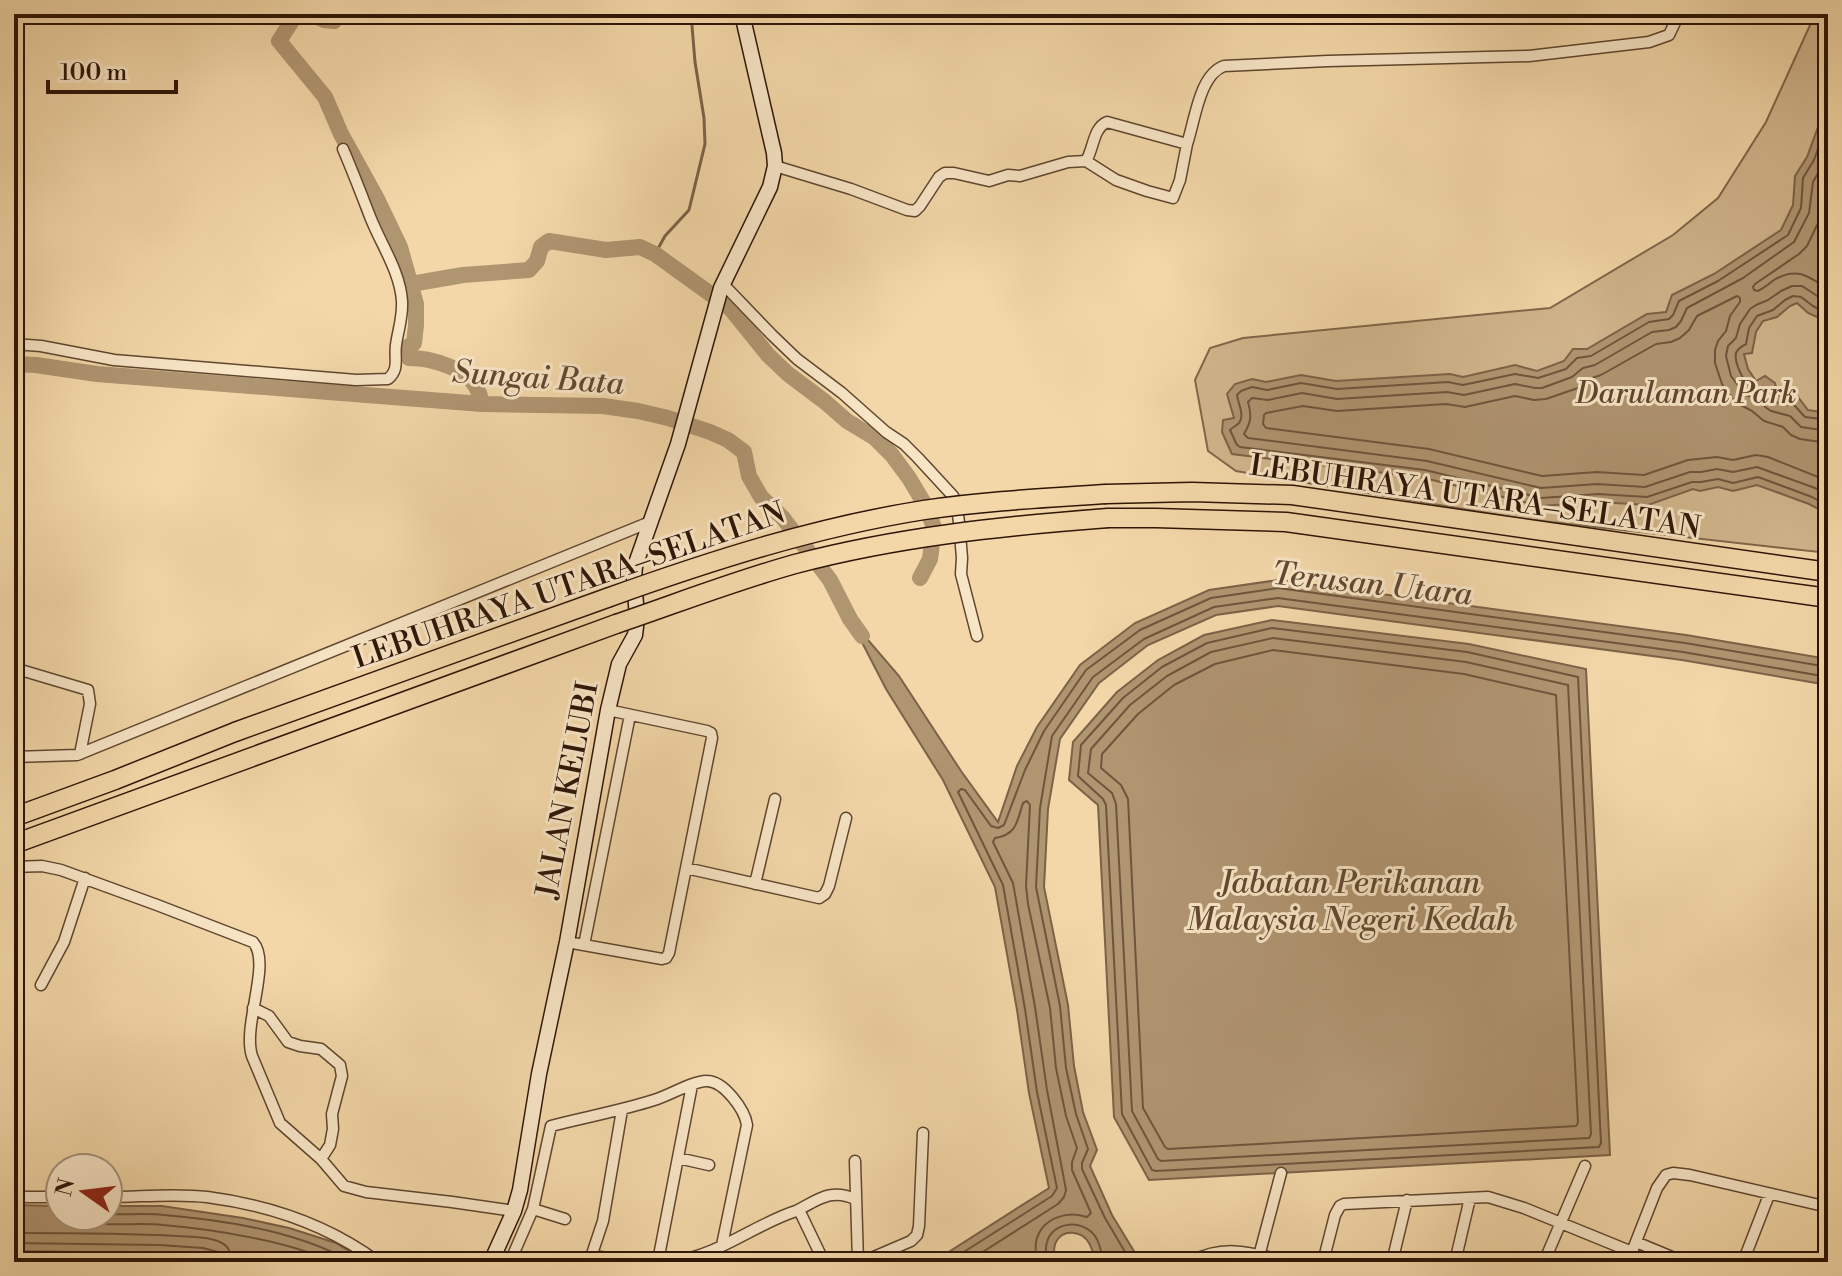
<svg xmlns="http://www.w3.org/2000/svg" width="1842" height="1276" font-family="'Libre Bodoni',serif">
  <rect width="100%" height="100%" fill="#f3d7a8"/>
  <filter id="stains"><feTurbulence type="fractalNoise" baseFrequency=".0025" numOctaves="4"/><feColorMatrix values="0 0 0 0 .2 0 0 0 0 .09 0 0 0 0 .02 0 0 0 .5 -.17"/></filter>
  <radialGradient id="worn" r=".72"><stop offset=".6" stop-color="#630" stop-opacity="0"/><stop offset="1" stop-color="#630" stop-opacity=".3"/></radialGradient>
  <!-- green -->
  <path fill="#d2b68d" stroke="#80664a" stroke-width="2" d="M1815,14H1828V553L1523,519L1236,471L1208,451L1195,380L1210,348L1243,338L1550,308L1673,235L1718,198L1766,122Z"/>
  <!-- water -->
  <path fill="#b09571" stroke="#7c6247" stroke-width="2" d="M1828,100V322L1808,313L1797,303L1790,306L1777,317L1763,321L1756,332L1752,353L1744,354L1748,369L1756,381L1765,376L1775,383L1778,395L1787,397H1798L1808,410L1828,413V514L1809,504L1757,485L1733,491L1718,487L1700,491L1693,489L1648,505L1598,502L1540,506L1424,478L1232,454L1222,432L1223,420L1234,418L1227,394L1235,384L1252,379L1266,382L1301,375L1336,381L1450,374L1463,377L1515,365L1537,371L1564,361L1573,349H1587L1647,314L1666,312L1672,295L1714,274L1781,230L1793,205L1795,176L1807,157Z
    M1278,580L1686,635L1828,659V685L1682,660L1278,606L1216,615L1148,645L1099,683L1060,739L1048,809L1044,887L1068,1005L1074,1066L1083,1112L1097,1150L1090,1166L1112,1215L1140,1261L1096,1262C1094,1256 1092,1248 1089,1243C1082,1231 1063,1228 1056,1242C1053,1248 1054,1255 1054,1262H933L1049,1188L1029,1093L1017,1010L995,887L943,780L886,689L850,619L899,676L961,771L998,822L1017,766L1037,727L1080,665L1135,623L1209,590Z
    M1272,620L1469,644L1586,669L1610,1155L1149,1180L1114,1117L1098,805L1069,780L1073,742L1117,692L1158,660L1204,635Z
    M14,1205L60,1206V1216H108V1206H162L243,1218L289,1228L336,1243L367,1262H233L202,1256L159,1253L14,1251Z"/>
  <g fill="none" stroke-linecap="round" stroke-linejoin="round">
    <!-- shore -->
    <path stroke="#6f553c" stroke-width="2" d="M1828,121L1814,160L1803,178L1801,208L1788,235L1718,281L1679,301L1673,315L1669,319L1649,322L1591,356L1577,358L1566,369L1538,378L1515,374L1463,385L1448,382L1337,389L1301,383L1267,390L1252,387L1241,391L1237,395C1238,403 1245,416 1239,423C1236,426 1233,427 1230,430L1237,445L1240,447L1425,470L1541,498L1598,494L1647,497L1692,482H1701L1718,479L1733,483L1758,477L1812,497L1828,506
      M1828,151L1822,166L1813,182L1809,213L1794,242L1743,278L1687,308L1681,321L1676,327L1669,330L1652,332L1595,365L1583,368L1572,377L1542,388H1535L1515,384L1464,395L1447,392L1337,399L1302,393L1268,400L1252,398L1248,402C1252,416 1251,422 1244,434L1248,438L1427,461L1541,488L1597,484L1645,487L1690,472H1701L1717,469L1733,472L1757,467L1815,488L1828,495
      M1828,180L1825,186L1822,215L1807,246L1799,254L1755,284L1753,287L1754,290L1758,291C1764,288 1769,284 1774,280C1798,266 1809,277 1828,289
      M1828,303L1802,286H1792L1781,291L1768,300L1756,305L1750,309L1740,324L1736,338L1728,346L1726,356L1731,376L1745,395L1759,399L1765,407L1771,411L1790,416L1801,427L1828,431
      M1828,314L1813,306L1801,297L1793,296L1785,300L1773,310L1757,316L1749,328L1746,344C1742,346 1738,348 1736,353C1734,362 1744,385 1753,388C1756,389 1764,387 1766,387L1773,401L1785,405H1794L1805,417L1828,420
      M1828,443L1800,439L1791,435L1783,427L1764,421L1752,411L1735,402L1722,384L1715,363V350L1718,341L1726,331L1730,316L1740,302V298L1737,296L1697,316L1689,330L1680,338L1671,342L1656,344L1601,375L1589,379L1578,388L1546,399L1534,400L1515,396L1465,407L1446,404L1337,411L1303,406L1266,413L1264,415L1263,424L1266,428L1429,449L1542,476L1597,472L1644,475L1688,460L1717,457L1733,460L1756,455L1768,457L1828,481
      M1272,628L1467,652L1578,677L1601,1143L1599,1147L1156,1171L1152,1170L1122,1114L1106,805L1103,799L1078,776L1081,745L1123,698L1162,667L1207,643Z
      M1273,638L1466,662L1568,685L1591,1134L1589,1138L1161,1161L1158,1159L1132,1111L1116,804L1112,793L1088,773L1091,749L1130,705L1167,676L1211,652Z
      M1273,650L1464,674L1556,695L1578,1123L1576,1126L1168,1149L1165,1147L1143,1108L1128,799L1121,785L1101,768L1102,754L1138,714L1174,685L1215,664Z
      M108,1214C127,1215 146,1213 164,1215C224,1220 299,1231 351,1262
      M94,1216L100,1221L107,1224C125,1225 144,1223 163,1225C211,1229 289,1241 332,1262
      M14,1233C68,1233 123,1233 177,1236C190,1237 208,1236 220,1242C229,1246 231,1253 232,1262
      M14,1243L159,1245L203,1248L218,1252L221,1257L222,1262
      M948,1262L1052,1196L1057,1188L1037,1092L1025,1009L1003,885L958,792L961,789L965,790L991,826L998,828L1004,825L1025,770L1044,731L1086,670L1140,630L1211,598L1278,588L1685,643L1828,667
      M967,1262L1058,1204L1064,1197L1066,1190L1047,1090L1035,1007L1013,883L993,842L995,838C1017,835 1017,821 1023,803L1027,801L1030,805L1026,886L1028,904L1050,1008L1056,1068L1066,1116L1077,1148L1072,1162V1170L1091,1213L1087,1217C1067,1210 1041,1218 1036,1242C1035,1249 1036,1256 1036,1262
      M1046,1262C1046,1256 1045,1248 1047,1242C1053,1221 1083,1219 1095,1236C1100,1243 1102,1255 1103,1262
      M1131,1262L1105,1218L1082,1169V1163L1088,1149L1076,1114L1066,1068L1060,1006L1036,887L1040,808L1052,736L1093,677L1144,639L1214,607L1278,598L1683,652L1828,677"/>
    <!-- stream -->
    <path stroke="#7c6247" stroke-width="3" d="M655,254L665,236L689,210L705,144L704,118L695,62L691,14"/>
    <!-- river -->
    <path stroke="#b09571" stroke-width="16" d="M301,14L293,19L279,41L325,97L341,134L377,199L400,247L416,304V325L414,343L405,349L409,358C430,358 469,368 478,391C480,395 481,399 482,404
      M310,14L324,20L334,21L339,14
      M411,284L463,275L529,270L537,261L541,247L549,241L606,250L640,247L655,254L730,308L768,355L788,374L824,401L847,421L875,438L892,455L909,478L927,508L934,528L930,559L920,578
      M14,364L36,365L97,374L482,404L603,406L638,411L668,418L710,432L728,440L744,452L749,476L761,497L783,518L830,580L850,619L862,636"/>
    <!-- minor casing -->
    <g stroke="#5f462f" stroke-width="13">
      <path id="minor" d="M1086,161L1116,180L1147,191L1173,198L1180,180L1187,144
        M775,166L851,189L907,210L915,211L920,206L939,177L945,173H954L989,181L1008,175L1020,176L1068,162L1086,161C1094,148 1093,128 1107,122L1187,144C1195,121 1199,75 1224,66L1328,61L1529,56L1649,42L1669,35L1679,14
        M723,284L772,335L797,359L842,393L886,432L904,444L918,458L953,496L956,502L959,522L962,558L961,574L977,636
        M14,344L41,346L114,360L356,380L388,379C400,369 394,358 396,345C398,330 403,317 402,301C400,272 382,246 371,219C362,196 353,172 343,149
        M14,668L88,690L90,704L80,754
        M14,757L77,755L650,522
        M14,867L42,866L61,870L157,905L253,942C272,963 242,1025 252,1056L280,1123L321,1159L344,1186L366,1192L452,1202L514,1211
        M686,868L819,898L825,894L829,886L846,818
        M755,884L775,799
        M567,942L662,959L666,958L669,953L712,738L711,733L707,731L608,710
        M584,945L630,715
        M41,985L64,942L85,878
        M253,1008L269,1016L288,1042L300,1046L321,1049L340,1065L342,1076L332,1114L333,1129L330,1145L321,1159
        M678,1158L709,1165
        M855,1161L858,1262
        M14,1197H60
        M108,1197C140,1197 175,1193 207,1197C268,1205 328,1225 378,1262
        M533,1209L565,1219
        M796,1211C818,1200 831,1188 855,1199
        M1636,1242L1684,1262
        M592,1256C619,1259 647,1263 674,1261C718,1256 755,1224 796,1211L800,1212L824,1262
        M1259,1256L1281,1173
        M590,1260L603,1221L622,1110
        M658,1261L692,1085
        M510,1262L533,1209L551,1126C585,1117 620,1111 654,1100C668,1096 695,1080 707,1081C724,1081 745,1110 747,1125L722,1245
        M862,1262L911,1241L917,1235L919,1226L923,1133
        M1323,1262L1335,1215L1340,1206L1344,1204L1488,1197L1524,1208L1632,1252
        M1392,1262L1407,1200
        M1455,1262L1470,1198
        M1544,1262L1585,1166
        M1628,1262L1657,1188L1666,1175L1673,1173L1690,1175L1828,1207
        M1743,1262L1769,1195"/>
    </g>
    <!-- tertiary casing -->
    <g stroke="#5f462f" stroke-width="15">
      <path id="tertiary" d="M1193,1262C1224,1245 1251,1254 1284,1262"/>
    </g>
    <!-- secondary casing -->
    <g stroke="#2e1507" stroke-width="17">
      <path id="secondary" d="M491,1262L514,1211L520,1190L539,1074L567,942L608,710L619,664L635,635L637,618L634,578L635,566L678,444L721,288L770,187L775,166L774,153L742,14"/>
    </g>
    <!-- motorway casing -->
    <g stroke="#2e1507" stroke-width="21">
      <path id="motorway" d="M1106,494L1192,492L1292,495L1828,572
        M1108,518H1156L1286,522L1828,598
        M14,817L115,780L235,732L607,598
        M14,844L616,624"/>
    </g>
    <!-- minor -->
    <use href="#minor" stroke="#f7e5c6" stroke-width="10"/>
    <!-- tertiary -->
    <use href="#tertiary" stroke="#f7e5c6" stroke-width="12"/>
    <!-- secondary -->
    <use href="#secondary" stroke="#f7e5c6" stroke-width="14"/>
    <!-- motorway -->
    <use href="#motorway" stroke="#f3d7a8" stroke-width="18"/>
    <!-- motorway-bridge casing -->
    <g stroke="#2e1507" stroke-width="21" stroke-linecap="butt">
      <path id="motorway-bridge" d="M607,598C710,561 816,527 924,510C985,501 1046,498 1106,494
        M616,624C675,604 734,581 795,564C897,537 1002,526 1108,518"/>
    </g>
    <!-- motorway-bridge -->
    <use href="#motorway-bridge" stroke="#f3d7a8" stroke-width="18"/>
  </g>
  <g text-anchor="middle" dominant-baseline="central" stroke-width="6" stroke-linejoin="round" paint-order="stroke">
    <!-- park labels -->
    <g font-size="30" font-style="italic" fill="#5f452f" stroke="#f7e5c6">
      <text x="1686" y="394">Darulaman Park</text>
    </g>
    <!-- street labels -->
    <g font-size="30" fill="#2e1507" stroke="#f7e5c6">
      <text transform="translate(1475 497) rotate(8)">LEBUHRAYA UTARA–SELATAN</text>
      <text transform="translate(569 586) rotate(-19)">LEBUHRAYA UTARA–SELATAN</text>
      <text transform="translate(568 790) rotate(-79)">JALAN KELUBI</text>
    </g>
    <!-- water labels -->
    <g font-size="32" font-style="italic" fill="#624831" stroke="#f7e5c6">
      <text transform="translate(538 378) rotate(4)">Sungai Bata</text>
      <text transform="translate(1372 584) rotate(6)">Terusan Utara</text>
      <text x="1350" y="883">Jabatan Perikanan<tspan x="1350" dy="37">Malaysia Negeri Kedah</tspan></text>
    </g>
  </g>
  <!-- margin -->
  <rect width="1842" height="1276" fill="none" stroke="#f3d7a8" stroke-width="48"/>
  <rect x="16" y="16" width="1810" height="1244" fill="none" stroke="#2e1507" stroke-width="4"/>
  <rect x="24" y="24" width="1794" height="1228" fill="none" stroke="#2e1507" stroke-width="2"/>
  <!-- north arrow -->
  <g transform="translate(84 1192) rotate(284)"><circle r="38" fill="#f7e5c6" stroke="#a7927a" stroke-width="2"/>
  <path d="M0-6L14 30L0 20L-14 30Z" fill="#8f2418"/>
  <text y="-12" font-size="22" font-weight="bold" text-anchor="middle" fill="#2e1507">N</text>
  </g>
  <!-- scale -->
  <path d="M48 80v12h128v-12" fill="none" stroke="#2e1507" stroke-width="4"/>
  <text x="60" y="80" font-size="24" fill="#2e1507" stroke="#f7e5c6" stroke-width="6" paint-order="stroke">100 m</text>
  <rect width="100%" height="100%" filter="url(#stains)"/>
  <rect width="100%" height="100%" fill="url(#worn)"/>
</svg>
